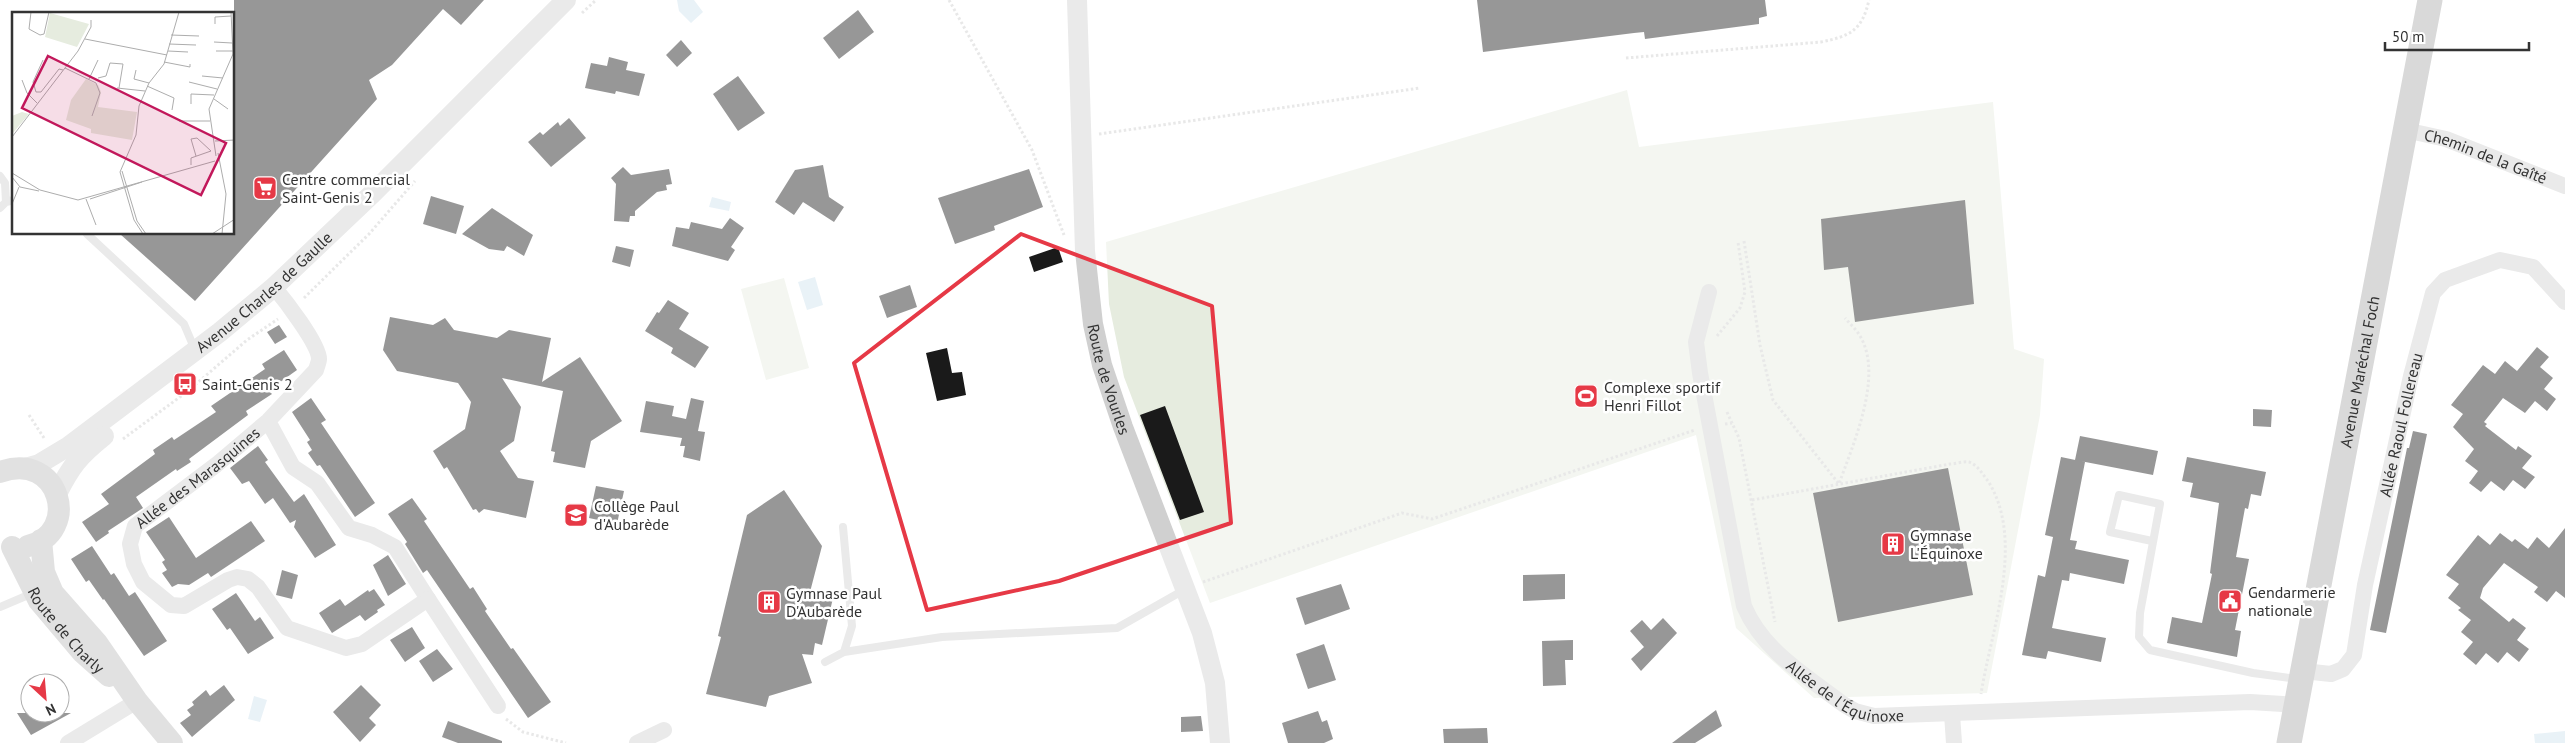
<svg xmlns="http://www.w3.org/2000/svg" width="2565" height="743" font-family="'PT Sans',sans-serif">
  <rect width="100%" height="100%" fill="#fff"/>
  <!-- green -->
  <path fill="#e6ecdf" d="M1627,90L1639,147L1993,102L2014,349L2044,359L2040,415L1987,693L1814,698L1736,628L1696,435L1210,603L1124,377L1109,304L1106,242Z
    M784,278L809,368L766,380L741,289Z"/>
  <!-- water -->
  <path fill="#cfe2ee" d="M677,0H694L703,12L691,23L679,11Z
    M712,197L731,202L729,211L709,207Z
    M815,277L823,305L807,310L798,282Z
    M254,696L267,700L260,722L248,719Z
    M2565,731V743H2535L2534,734Z"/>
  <!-- building -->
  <path fill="#1a1a1a" d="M234,0H484L461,25L443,9L392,65L369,80L377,99L195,301L120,234H234Z
    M1477,0H1765L1767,16L1759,18V24L1645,39L1644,32L1634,33L1483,52Z
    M858,10L874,32L839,59L823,38Z
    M681,40L692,53L677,67L666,55Z
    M609,57L628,62L626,70L645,74L639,96L616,91L615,94L585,88L591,63L607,66Z
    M738,76L765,113L738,131L713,94Z
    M569,118L586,138L551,167L528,142L540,132L543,135L558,122L560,126Z
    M823,165L829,197L844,207L834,222L803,202L794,215L775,202L795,170Z
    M623,167L631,175L669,169L672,184L666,185L667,190L657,192L635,211V216H630L629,222L614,221L616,184L611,178Z
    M1029,169L1043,207L994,226L995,230L955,244L938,198Z
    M431,196L464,206L456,234L423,224Z
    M1965,200L1974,304L1855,322L1848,267L1824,270L1821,219Z
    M492,208L533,235L524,256L507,246L504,251L489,249L462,234Z
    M730,218L744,228L731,247L735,250L728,261L672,246L676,227L689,229L691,222L722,229Z
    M616,246L634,250L630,267L612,262Z
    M1058,247L1063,262L1034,272L1029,257Z
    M910,285L917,307L887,318L879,296Z
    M668,300L689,313L679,329L709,347L695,368L671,353L673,348L645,331L657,312L659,313Z
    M390,317L433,325L445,318L454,330L497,338L509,330L551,338L542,382L580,357L622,421L591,441L585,468L553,462L555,452L551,451L563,391L502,378L521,407L514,441L500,451L518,478L534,481L526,518L484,509L479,513L476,509L473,510L447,467L444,469L433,451L465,429L471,402L458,383L397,371L383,350Z
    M279,325L287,337L275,344L267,332Z
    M2537,347L2549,357L2540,367L2553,378L2544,389L2556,399L2547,411L2535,401L2525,413L2503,398L2484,422L2487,424L2485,426L2516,450L2518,446L2532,456L2522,468L2535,477L2525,489L2513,480L2504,491L2491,481L2481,492L2469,483L2478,471L2465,461L2474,449L2453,427L2463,414L2451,405L2483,365L2495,374L2505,361L2517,371Z
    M947,348L952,373L962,372L966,395L937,401L926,353Z
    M284,350L297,370L276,385L277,387L270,392L272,394L246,411L248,415L189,459L191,462L177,471L176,469L136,497L143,508L108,531L109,533L96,542L82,522L109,504L101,494L155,454L153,450L172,437L174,440L216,412L211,406L265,369L262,364Z
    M311,398L326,420L321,423L375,503L355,517L320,465L317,466L308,453L312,450L307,442L310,440L292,412Z
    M691,398L704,401L698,431L705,432L700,461L683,457L685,446H680L682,438L640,432L646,401L674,406L672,416L686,419Z
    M1165,406L1204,512L1180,520L1140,415Z
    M2253,409L2272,410L2271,427L2253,426Z
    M2413,431L2427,434L2386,633L2370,630L2407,448H2409Z
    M2080,436L2158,451L2153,475L2075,460Z
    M258,446L268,460L265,462L294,502L304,494L336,545L315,558L294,527L296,520L290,523L273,498L265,504L249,481L242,484L230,468Z
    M2061,457L2085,462L2070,540L2077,541L2075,549L2129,560L2124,584L2070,573L2069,581L2062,580L2052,628L2106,638L2101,662L2048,651L2046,659L2022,655L2038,575L2045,577L2053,537L2045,535Z
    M2187,457L2266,472L2261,496L2251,494L2248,509L2245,508L2236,557L2249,559L2235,630L2241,631L2237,657L2167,643L2172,617L2202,623L2212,574L2210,573L2219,503L2190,497L2193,483L2182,481Z
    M1948,468L1973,595L1838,622L1813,493Z
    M596,486L624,491L617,524L589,518Z
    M784,490L822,546L810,592L833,598L822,645L815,643L813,655L802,654L812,683L769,696L766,707L706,694L721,637L718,636L747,515Z
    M412,498L427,519L424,521L470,589L473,587L487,609L485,611L511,649L513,648L551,702L528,718L427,570L423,573L405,544L407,542L388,514Z
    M169,517L196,558L251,521L265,541L211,577L208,573L189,585L178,584L172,587L162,573L167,570L162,562L165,560L146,532Z
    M2565,528V598L2556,591L2547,602L2534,592L2538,587L2504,563L2483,588L2480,598L2509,622L2513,618L2526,628L2517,640L2529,649L2519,662L2507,652L2498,663L2486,653L2476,665L2463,654L2473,642L2461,632L2471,620L2458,610L2461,608L2448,598L2459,584L2446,575L2478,535L2490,545L2500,533L2512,542L2515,539L2528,549L2537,537L2549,548Z
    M92,546L111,575L114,573L129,596L135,592L167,641L144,656L104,599L103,600L89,580L86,582L71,559Z
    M388,555L406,584L388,596L373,565Z
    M282,570L298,575L292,599L276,595Z
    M1565,574V599L1523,601V575Z
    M1341,584L1350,609L1305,625L1296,598Z
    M374,589L385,605L377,610L378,612L365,621L360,615L332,633L319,613L340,599L345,606L368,590L369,592Z
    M236,593L255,621L260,617L274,638L248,654L230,628L227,630L212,609Z
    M1663,618L1677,633L1641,671L1631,659L1644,647L1630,631L1642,620L1651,630Z
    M412,627L425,648L405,662L390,640Z
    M1573,640V660H1565L1566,685L1543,686L1542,641Z
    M1324,644L1336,680L1308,689L1296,654Z
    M437,649L453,669L433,682L419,661Z
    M224,685L235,700L192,737L180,723L191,715L187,710L194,705L192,702L206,690L210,696Z
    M361,685L381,705L369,718L376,725L360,742L333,712Z
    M1716,710L1722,726L1695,743H1672Z
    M1318,711L1322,722L1327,720L1333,739L1324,743H1288L1282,723Z
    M17,713H71L31,735Z
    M1201,716L1203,731L1181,732V717Z
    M448,721L502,741V743H458L442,737Z
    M1487,728L1488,743H1444L1443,729Z"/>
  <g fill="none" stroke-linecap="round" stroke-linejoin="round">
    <!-- path -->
    <path stroke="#cdcdcd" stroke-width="3" stroke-dasharray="2.5 2.5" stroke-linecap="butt" d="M949,0L1032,150L1064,235
      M582,13L596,0
      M1626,58L1821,42C1850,36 1862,31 1869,0
      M1099,134L1420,88
      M1744,241L1760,345L1773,400L1839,484C1853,444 1884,376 1860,336C1856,329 1850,324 1845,318
      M304,298L369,234L415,181
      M1717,336L1740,308L1745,292L1738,242
      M1727,412L1732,423
      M29,415L44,438
      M1725,424L1732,423L1739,438L1775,622
      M123,439L188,391L247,340L278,319
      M1752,500L1950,464C1955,464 1964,461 1969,462C1978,465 1983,475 1988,481C2026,541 1991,630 1981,694
      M1203,582L1402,513L1432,519L1695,430
      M506,719L523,732L566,743"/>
    <!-- service -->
    <path stroke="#d0d0d0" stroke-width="8" d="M0,176L5,183L6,202
      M0,208L6,202L14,200
      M87,234L184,324L195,350
      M843,527L852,626L844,652
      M2152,541L2110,532L2119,495L2160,504L2140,613L2139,637L2150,650L2253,673L2297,679
      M0,607L33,593
      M825,662L844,652L942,637L1117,628L1184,590"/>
    <!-- minor -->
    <g stroke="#d0d0d0" stroke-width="16">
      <path id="s1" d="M2405,130L2446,139L2565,186"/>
      <path id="s2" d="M1709,292L1696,342L1700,373L1744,606C1763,651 1805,675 1843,704L1855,711L1874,716L2250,702L2283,704L2296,708"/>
      <path id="s3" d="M268,421L293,467L317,483L349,528L372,535L395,547L428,599L362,644L346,648L287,628L258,587L248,579L237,577L228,580L184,606L171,605L143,582L134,564L130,544L135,526L216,465L268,421L316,370C317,366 319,362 319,359C319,344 284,299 274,287"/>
      <path d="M428,599L498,706"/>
      <path id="s4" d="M2303,671L2331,674L2343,669L2354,655L2365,585L2411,376L2433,293L2445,280L2500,260L2533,267L2565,302"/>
      <path d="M1952,714L1954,743"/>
      <path d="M68,743L137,701"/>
      <path d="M637,743L664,730"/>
    </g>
    <!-- tertiary -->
    <g stroke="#d0d0d0" stroke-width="20">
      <path id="s5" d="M1077,0L1085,251L1093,324L1102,365L1123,427L1202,633L1215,683L1220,743"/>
      <path id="s6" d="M25,468L39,464L69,446L220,332L274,287L373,193L566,0"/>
      <path d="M57,494C71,466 79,456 104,436"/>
    </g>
    <!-- secondary -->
    <g stroke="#bdbdbd" stroke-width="22">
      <path d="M0,472C60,450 82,533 28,546"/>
      <path d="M41,540L44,572L53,593L97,643L137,701L172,743"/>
      <path id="s7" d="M12,547L39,601L82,652L109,676"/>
    </g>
    <!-- primary -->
    <path stroke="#ababab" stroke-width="25" id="s8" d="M2289,743L2430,0"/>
  </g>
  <!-- marked area -->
  <path d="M0 0H2565V743H0ZM1021,234L1212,306L1231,523L1059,581L927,610L854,363Z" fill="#fff" fill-opacity=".55" fill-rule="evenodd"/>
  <path fill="none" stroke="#e63946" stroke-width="4" stroke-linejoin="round" d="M1021,234L1212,306L1231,523L1059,581L927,610L854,363Z"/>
  <!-- icons -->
  <defs>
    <g id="supermarket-square" transform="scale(1.25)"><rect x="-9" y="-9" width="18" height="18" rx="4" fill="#e63946" stroke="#fff"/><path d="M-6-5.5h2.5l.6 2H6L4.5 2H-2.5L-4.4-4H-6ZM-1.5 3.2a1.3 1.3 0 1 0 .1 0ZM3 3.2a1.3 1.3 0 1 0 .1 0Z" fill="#fff"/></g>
    <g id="bus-square" transform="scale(1.25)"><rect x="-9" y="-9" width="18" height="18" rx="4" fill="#e63946" stroke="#fff"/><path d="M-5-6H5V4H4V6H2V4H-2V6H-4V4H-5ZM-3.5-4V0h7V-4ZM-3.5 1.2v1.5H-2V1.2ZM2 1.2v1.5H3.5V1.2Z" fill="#fff"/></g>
    <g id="stadium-square" transform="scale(1.25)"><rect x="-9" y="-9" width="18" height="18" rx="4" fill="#e63946" stroke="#fff"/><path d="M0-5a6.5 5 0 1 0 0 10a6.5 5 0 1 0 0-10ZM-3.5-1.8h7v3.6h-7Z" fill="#fff"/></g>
    <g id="school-square" transform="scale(1.25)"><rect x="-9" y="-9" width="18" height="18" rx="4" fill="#e63946" stroke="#fff"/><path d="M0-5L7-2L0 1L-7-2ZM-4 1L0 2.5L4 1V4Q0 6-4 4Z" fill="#fff"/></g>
    <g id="building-square" transform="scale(1.25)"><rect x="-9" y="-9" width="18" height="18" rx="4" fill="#e63946" stroke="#fff"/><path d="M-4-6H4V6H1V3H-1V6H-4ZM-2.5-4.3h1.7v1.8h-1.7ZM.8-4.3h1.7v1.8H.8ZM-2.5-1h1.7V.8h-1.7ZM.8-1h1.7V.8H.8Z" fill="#fff"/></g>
    <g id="civic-square" transform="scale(1.25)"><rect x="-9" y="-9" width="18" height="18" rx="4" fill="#e63946" stroke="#fff"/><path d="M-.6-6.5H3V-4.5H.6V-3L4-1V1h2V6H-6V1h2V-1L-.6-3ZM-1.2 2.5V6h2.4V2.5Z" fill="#fff"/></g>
  </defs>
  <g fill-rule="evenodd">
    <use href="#supermarket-square" x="265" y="188"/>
    <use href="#bus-square" x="185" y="384"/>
    <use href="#stadium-square" x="1586" y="396"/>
    <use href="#school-square" x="576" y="515"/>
    <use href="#building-square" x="1893" y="544"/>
    <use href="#civic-square" x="2230" y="601"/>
    <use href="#building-square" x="769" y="602"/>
  </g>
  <g text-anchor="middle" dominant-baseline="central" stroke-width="5" stroke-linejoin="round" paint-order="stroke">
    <!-- street labels -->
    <g font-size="16" fill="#333" stroke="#fff">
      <text stroke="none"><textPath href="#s1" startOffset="85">Chemin de la Gaîté</textPath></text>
      <text stroke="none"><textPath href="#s6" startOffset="298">Avenue Charles de Gaulle</textPath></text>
      <text stroke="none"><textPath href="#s8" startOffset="378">Avenue Maréchal Foch</textPath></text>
      <text stroke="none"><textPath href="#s5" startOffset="382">Route de Vourles</textPath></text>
      <text stroke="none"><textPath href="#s4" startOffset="294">Allée Raoul Follereau</textPath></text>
      <text stroke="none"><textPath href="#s3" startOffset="729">Allée des Marasquines</textPath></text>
      <text stroke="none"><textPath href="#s7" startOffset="100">Route de Charly</textPath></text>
      <text stroke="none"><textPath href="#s2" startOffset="459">Allée de l'Équinoxe</textPath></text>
    </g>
    <!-- poi labels -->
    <g font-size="16" fill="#333" stroke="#fff" text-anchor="start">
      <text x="282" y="179">Centre commercial<tspan x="282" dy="18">Saint-Genis 2</tspan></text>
      <text x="202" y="384">Saint-Genis 2</text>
      <text x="1604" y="387">Complexe sportif<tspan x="1604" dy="18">Henri Fillot</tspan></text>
      <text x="594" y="506">Collège Paul<tspan x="594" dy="18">d'Aubarède</tspan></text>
      <text x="1910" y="535">Gymnase<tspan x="1910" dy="18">L'Équinoxe</tspan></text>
      <text x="2248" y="592">Gendarmerie<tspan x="2248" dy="18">nationale</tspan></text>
      <text x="786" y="593">Gymnase Paul<tspan x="786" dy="18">D'Aubarède</tspan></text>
    </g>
  </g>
  <!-- overview -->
  <g transform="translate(12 12)">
    <rect width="222" height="222" fill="#fff"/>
    <path d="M38,1L77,12L65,35L33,25ZM74,67L86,73L89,80L86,95L125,100L120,128L79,121V117L54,108L59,88ZM10,100L17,102L0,122V104Z" fill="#e6ecdf"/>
    <path fill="none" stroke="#adadad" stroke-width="1" d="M19,0L17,17L28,23L32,22L37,0M203,12V5L219,4M159,23L187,24M73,27L155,43M202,30L220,31M157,32L184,33M156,39L176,40M204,39H221M31,48L21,70L24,80H29L47,57L51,58M152,50L178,55V52M53,56L84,71L88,81L80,104M124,58L122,67L137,71M190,64L211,66M86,66L94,64L98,51L111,52L107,76M77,67L86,48M10,68L15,81L25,91M177,70L205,77M135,74L162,86L160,98M105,76L133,79M202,87L216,97M179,92V82L202,83M167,109H198M0,125L66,39L79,15V8M203,129L223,128M206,141L214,182L210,222M204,144L197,97L221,42L219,0M179,153V146L199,139L185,126L179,127L184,144M110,159L125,209L134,222M0,161L28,178L66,188L203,149M0,165L8,175L27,179M74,187L84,213M78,187L130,170M0,192L7,175M131,222L122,208L108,160L124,123L127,94L137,71L152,52L167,0M200,222L223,207"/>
    <path fill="#c2185b" fill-opacity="0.15" stroke="#c2185b" stroke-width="2.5" d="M36,44L214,131L189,183L10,96Z"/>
    <rect width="222" height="222" fill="none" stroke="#333" stroke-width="2.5"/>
  </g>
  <!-- north arrow -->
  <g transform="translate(45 698) rotate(154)"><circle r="24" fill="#ffffff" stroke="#adadad"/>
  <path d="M0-4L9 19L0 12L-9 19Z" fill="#e63946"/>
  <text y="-8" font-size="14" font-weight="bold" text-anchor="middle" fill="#333333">N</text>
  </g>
  <!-- scale -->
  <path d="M2385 42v8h144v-8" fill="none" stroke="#333333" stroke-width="2.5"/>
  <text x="2392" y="42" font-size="15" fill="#333333" stroke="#ffffff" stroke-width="4" paint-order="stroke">50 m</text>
</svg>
